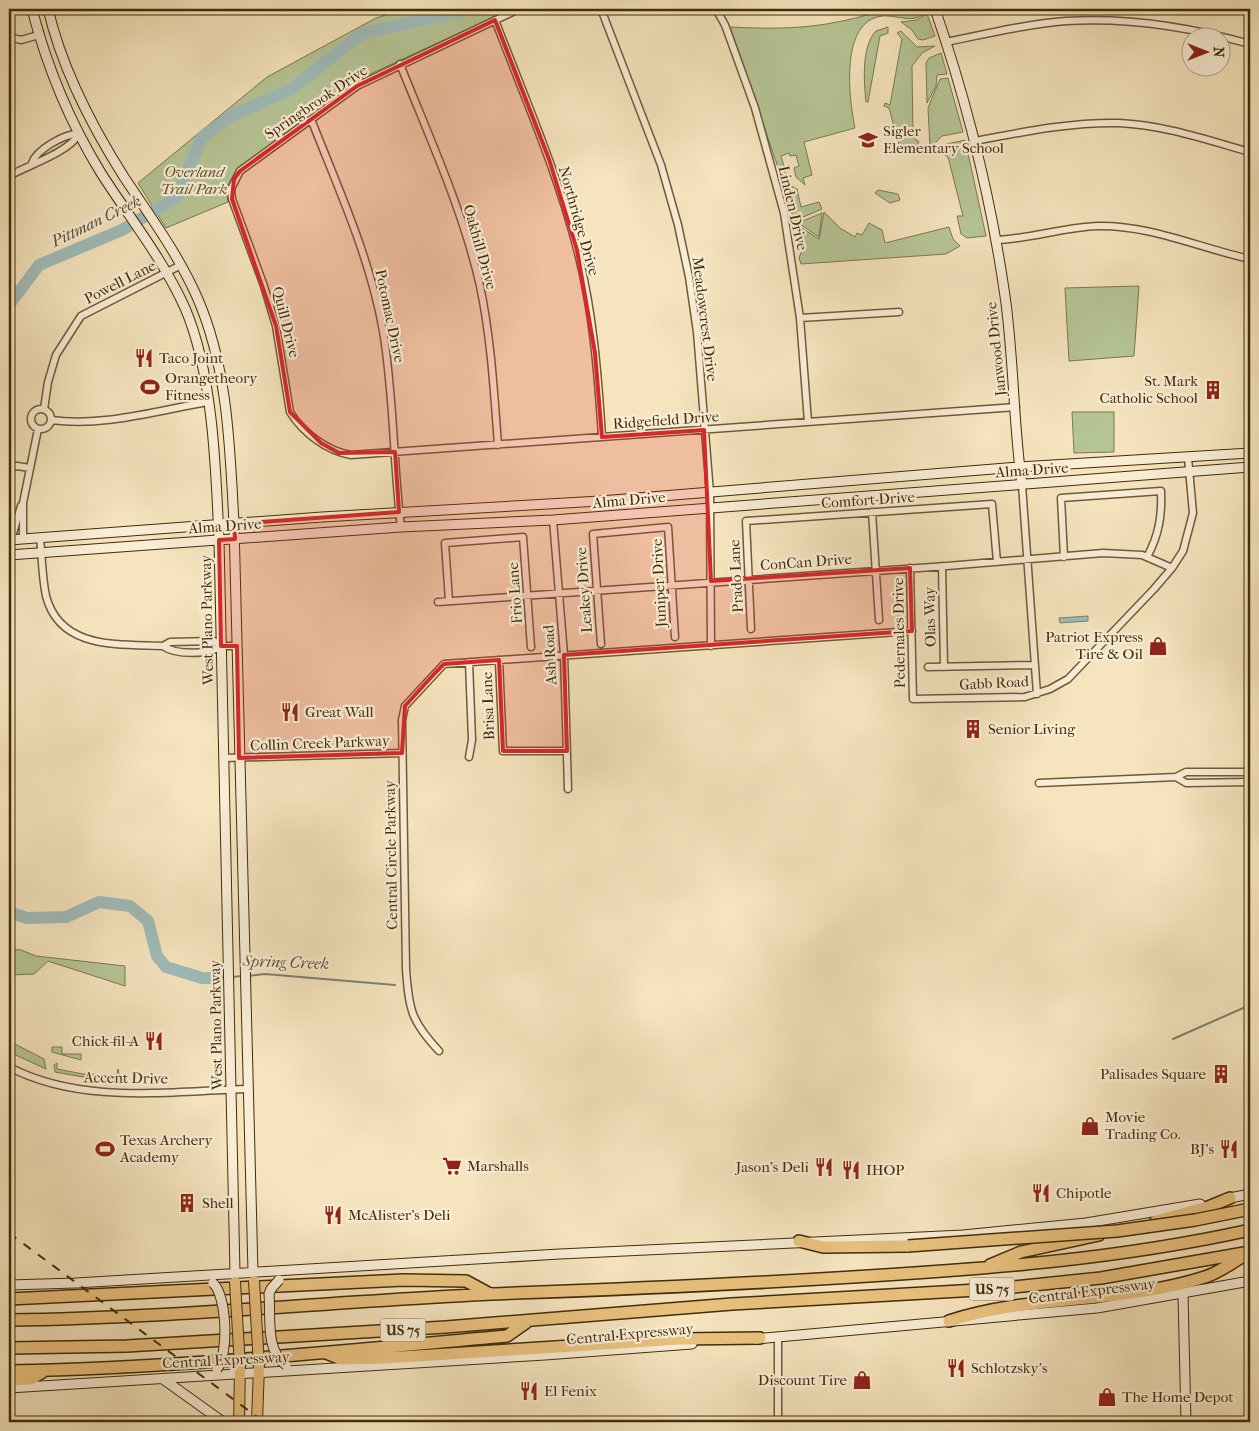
<svg xmlns="http://www.w3.org/2000/svg" width="1259" height="1431" font-family="'IM FELL French Canon',serif">
  <rect width="100%" height="100%" fill="#f5e4be"/>
  <filter id="stains"><feTurbulence type="fractalNoise" baseFrequency=".004" numOctaves="4"/><feColorMatrix values="0 0 0 0 .2 0 0 0 0 .09 0 0 0 0 .02 0 0 0 .5 -.17"/></filter>
  <radialGradient id="worn" r=".72"><stop offset=".6" stop-color="#630" stop-opacity="0"/><stop offset="1" stop-color="#630" stop-opacity=".3"/></radialGradient>
  <!-- green -->
  <path fill="#b6c596" stroke="#7c7850" d="M405,9H511L355,81L309,114L269,149L235,172L226,190L228,202L166,228L138,183L267,77L376,18Z
    M887,9H926L927,11C915,25 898,15 883,16C839,20 849,99 855,128L804,142L812,175L803,178L805,185L796,177L794,168L799,166L796,155L790,156L789,153L781,156L786,173L781,176L730,27C792,30 827,28 887,9Z
    M927,14L935,36L923,40L918,39L912,30L901,22L917,20Z
    M888,27V33L880,36L868,102H866C864,82 861,47 876,31Z
    M901,31L917,47L935,46L922,53L912,66L913,137L919,142L916,147L901,151L889,108L884,106L885,103L890,105L902,39L897,33Z
    M941,53L947,74L937,75L936,86L927,103L926,63L929,58Z
    M948,78L963,132L942,136L930,148L928,108L940,79Z
    M965,140L986,236L967,238L961,234L957,216H963L948,157L940,152L947,144Z
    M789,185L797,189L801,207L819,202L822,209L794,221L785,190V186Z
    M878,190L898,194L900,200L890,203L875,193Z
    M824,212L840,228L855,237L857,233L862,235L869,223L882,230L885,243L949,227L953,239L960,246L946,254L801,264L799,258L802,250L797,225L819,239Z
    M822,213L819,237L798,223Z
    M1139,286L1134,356L1069,361L1065,288Z
    M1072,412H1114V452L1074,453Z
    M9,949L21,950L36,956L125,966V986L48,961L34,974L9,975Z
    M9,1041L44,1059L46,1069L9,1052Z
    M52,1047H62V1054H81V1060L52,1052Z
    M57,1063V1069L83,1074L117,1075L118,1069L120,1078L83,1077L55,1072L54,1065Z"/>
  <!-- water -->
  <path fill="#9fbcba" stroke="#7a8274" d="M1088,616V621L1060,623L1059,618Z"/>
  <g fill="none" stroke-linecap="round" stroke-linejoin="round">
    <!-- stream -->
    <path stroke="#7a8274" stroke-width="2" d="M248,976L265,974L395,985
      M231,977L243,976
      M216,978L226,977
      M1173,1039L1250,1005"/>
    <!-- river -->
    <path stroke="#9fbcba" stroke-width="12" d="M9,305L39,265L122,230L176,198L202,137L231,116L290,90L361,34L469,9
      M9,912L27,918L66,917L99,902L130,906L148,921L157,956L166,967L202,978H216"/>
    <!-- street casing -->
    <g stroke="#705a37" stroke-width="9">
      <path id="street" d="M519,9L357,86L240,171L231,189L232,199L264,286L276,326L290,412C303,433 327,451 351,455L1016,407
        M601,9L661,165L678,225L689,277L697,332L710,493L711,646
        M716,9L725,25L755,108L784,213L800,318L808,422
        M495,20C524,96 557,171 577,249C593,310 598,374 602,437
        M9,37L21,40L39,35
        M946,42C986,34 1026,24 1066,21C1130,17 1190,27 1250,44
        M400,64C429,137 463,210 480,286C491,338 494,392 498,445
        M311,119C338,188 370,257 383,331C394,396 393,462 401,527
        M975,141C1023,132 1070,122 1119,123C1164,125 1207,140 1250,152
        M9,176C28,165 68,153 79,134C65,133 36,150 32,163
        M996,240C1030,239 1064,227 1098,226C1151,225 1199,248 1250,259
        M800,318L899,312
        M31 419a10 10 0 1 1 20 0a10 10 0 1 1-20 0Z
        M44,409L48,382L56,355L81,316L181,265
        M51,420C103,427 156,411 207,402
        M9,467L17,466L30,468
        M1022,485L1037,694
        M872,512L879,620
        M553,520L564,655L568,789
        M40,538C42,557 42,577 46,596C60,650 119,644 163,646
        M23,539V503L38,429
        M11,540L21,506
        M1064,557L1061,498L1161,491C1162,516 1159,535 1147,557
        M942,566L944,667
        M910,568L913,699L1025,697L1050,689L1068,679L1154,589L1172,568L1183,551L1193,513L1188,458
        M449,601L445,543L523,537L531,647
        M438,602L947,566L1103,553L1142,555L1172,568
        M751,629L746,521L992,504L997,562
        M214,641L221,646C210,655 175,655 163,646L170,642Z
        M601,644L593,534L668,527L675,637
        M221,646H237
        M499,660L503,751H567
        M469,662L472,740L469,757
        M928,667L1035,665
        M224,758L402,753
        M1176,777L1186,783L1250,782
        M1039,783L1176,777L1186,772H1250
        M439,1051C411,1021 409,1010 406,969L402,720L405,706L444,664L912,631
        M9,1067C82,1105 168,1091 248,1089
        M778,1337V1422"/>
    </g>
    <!-- secondary casing -->
    <g stroke="#432c0a" stroke-width="11">
      <path id="secondary" d="M32,9C47,67 69,121 101,173C129,217 163,259 185,308C213,373 216,470 219,540L235,1273
        M48,9C62,69 91,125 124,177C150,216 178,254 197,297C228,367 230,448 234,524L253,1272
        M935,9C967,102 991,198 1005,296C1014,358 1013,422 1022,485
        M9,540L322,517L600,501L1019,467L1250,453
        M9,555L401,527L553,520L1250,467
        M1225,1199L1250,1194
        M9,1285L76,1283L560,1254L963,1235L1086,1223L1200,1204
        M1183,1294L1186,1422
        M755,1339L1097,1308L1250,1281
        M163,1379L223,1422
        M9,1388L545,1355L692,1344"/>
    </g>
    <!-- primary casing -->
    <g stroke="#432c0a" stroke-width="12">
      <path id="primary" d="M239,1422L240,1367
        M257,1422L259,1366"/>
    </g>
    <!-- highway casing -->
    <g stroke="#432c0a" stroke-width="14">
      <path id="highway" d="M1156,1221L1208,1207L1230,1198
        M799,1241L823,1247L908,1246
        M990,1265L1021,1252L1099,1235
        M9,1299L403,1280L466,1281L490,1294
        M9,1320C178,1318 346,1300 515,1293C628,1289 740,1284 853,1277C987,1269 1119,1259 1250,1230
        M949,1321C1031,1294 1122,1304 1205,1277C1218,1273 1230,1264 1242,1257
        M9,1348L127,1346L446,1327L732,1304L995,1289L1101,1278L1250,1252
        M326,1353L341,1359L386,1358L680,1339L760,1338
        M9,1371C175,1368 342,1351 507,1336L527,1322
        M9,1380L31,1379L44,1371"/>
    </g>
    <!-- street -->
    <use href="#street" stroke="#f8edd5" stroke-width="6"/>
    <!-- secondary -->
    <use href="#secondary" stroke="#f8edd5" stroke-width="9"/>
    <!-- primary -->
    <use href="#primary" stroke="#eac27f" stroke-width="10"/>
    <!-- highway -->
    <use href="#highway" stroke="#eac27f" stroke-width="11"/>
    <!-- rail -->
    <path stroke="#432c0a" stroke-width="2" stroke-dasharray="9 9" stroke-linecap="butt" d="M9,1233L264,1422"/>
    <!-- secondary-bridge casing -->
    <g stroke="#432c0a" stroke-width="11" stroke-linecap="butt">
      <path id="secondary-bridge" d="M279,1280L271,1289L269,1294C271,1317 265,1351 286,1365
        M213,1283C227,1296 229,1354 217,1369"/>
    </g>
    <!-- primary-bridge casing -->
    <g stroke="#432c0a" stroke-width="12" stroke-linecap="butt">
      <path id="primary-bridge" d="M254,1281L259,1366
        M235,1282L240,1367"/>
    </g>
    <!-- highway-bridge casing -->
    <g stroke="#432c0a" stroke-width="14" stroke-linecap="butt">
      <path id="highway-bridge" d="M908,1246L1117,1231L1195,1220L1250,1209"/>
    </g>
    <!-- secondary-bridge -->
    <use href="#secondary-bridge" stroke="#f8edd5" stroke-width="9"/>
    <!-- primary-bridge -->
    <use href="#primary-bridge" stroke="#eac27f" stroke-width="10"/>
    <!-- highway-bridge -->
    <use href="#highway-bridge" stroke="#eac27f" stroke-width="11"/>
  </g>
  <!-- marked area -->
  <path fill="#d62828" fill-opacity="0.2" stroke="#d62828" stroke-width="4" stroke-linejoin="round" d="M495,20L549,159L577,250L595,353L602,437L704,430L711,581L910,568L912,631L564,655L567,751H503L499,660L444,664L435,673L405,706L402,753L239,758L237,646H221L219,540L235,539L234,524L399,512L395,452L339,453L321,443L290,412L276,326L232,199L234,179L240,171L357,86Z"/>
  <!-- icons -->
  <defs>
    <g id="school-bare" transform="scale(1.5)"><path d="M0-5L7-2L0 1L-7-2ZM-4 1L0 2.5L4 1V4Q0 6-4 4Z" fill="#8f2418" stroke="#f8edd5" stroke-width="2.5" paint-order="stroke"/></g>
    <g id="restaurant-bare" transform="scale(1.5)"><path d="M-5-6h1v4h1v-4h1v4h1v-4h1v5L-1.5 .5V6h-2V.5L-5-1ZM5-6V6H3V1.5H1.5Q1.5-4 5-6Z" fill="#8f2418" stroke="#f8edd5" stroke-width="2.5" paint-order="stroke"/></g>
    <g id="stadium-bare" transform="scale(1.5)"><path d="M0-5a6.5 5 0 1 0 0 10a6.5 5 0 1 0 0-10ZM-3.5-1.8h7v3.6h-7Z" fill="#8f2418" stroke="#f8edd5" stroke-width="2.5" paint-order="stroke"/></g>
    <g id="building-bare" transform="scale(1.5)"><path d="M-4-6H4V6H1V3H-1V6H-4ZM-2.5-4.3h1.7v1.8h-1.7ZM.8-4.3h1.7v1.8H.8ZM-2.5-1h1.7V.8h-1.7ZM.8-1h1.7V.8H.8Z" fill="#8f2418" stroke="#f8edd5" stroke-width="2.5" paint-order="stroke"/></g>
    <g id="shop-bare" transform="scale(1.5)"><path d="M-5-2.5h2.3a2.7 3.5 0 0 1 5.4 0H5L5.5 6h-11ZM-1.5-2.5h3a1.5 2.3 0 0 0-3 0Z" fill="#8f2418" stroke="#f8edd5" stroke-width="2.5" paint-order="stroke"/></g>
    <g id="supermarket-bare" transform="scale(1.5)"><path d="M-6-5.5h2.5l.6 2H6L4.5 2H-2.5L-4.4-4H-6ZM-1.5 3.2a1.3 1.3 0 1 0 .1 0ZM3 3.2a1.3 1.3 0 1 0 .1 0Z" fill="#8f2418" stroke="#f8edd5" stroke-width="2.5" paint-order="stroke"/></g>
  </defs>
  <g fill-rule="evenodd">
    <use href="#school-bare" x="868" y="140"/>
    <use href="#restaurant-bare" x="144" y="358"/>
    <use href="#stadium-bare" x="150" y="387"/>
    <use href="#building-bare" x="1213" y="390"/>
    <use href="#shop-bare" x="1158" y="646"/>
    <use href="#restaurant-bare" x="290" y="712"/>
    <use href="#building-bare" x="973" y="729"/>
    <use href="#restaurant-bare" x="154" y="1041"/>
    <use href="#building-bare" x="1221" y="1074"/>
    <use href="#shop-bare" x="1090" y="1126"/>
    <use href="#stadium-bare" x="105" y="1149"/>
    <use href="#restaurant-bare" x="1229" y="1149"/>
    <use href="#supermarket-bare" x="452" y="1166"/>
    <use href="#restaurant-bare" x="824" y="1167"/>
    <use href="#restaurant-bare" x="851" y="1170"/>
    <use href="#restaurant-bare" x="1041" y="1193"/>
    <use href="#building-bare" x="187" y="1203"/>
    <use href="#restaurant-bare" x="333" y="1215"/>
    <use href="#restaurant-bare" x="956" y="1368"/>
    <use href="#shop-bare" x="862" y="1380"/>
    <use href="#restaurant-bare" x="529" y="1391"/>
    <use href="#shop-bare" x="1107" y="1397"/>
  </g>
  <g text-anchor="middle" dominant-baseline="central" stroke-width="4.5" stroke-linejoin="round" paint-order="stroke">
    <!-- shield labels -->
    <g fill="#f8edd5" stroke="#796647" stroke-width="1">
      <rect x="969.5" y="1277.5" width="45" height="23" rx="4"/>
      <rect x="380.5" y="1318.5" width="45" height="23" rx="4"/>
    </g>
    <g font-size="14" font-weight="bold" fill="#432c0a">
      <text x="992" y="1289">US 75</text>
      <text x="403" y="1330">US 75</text>
    </g>
    <!-- street labels -->
    <g font-size="15" fill="#432c0a" stroke="#f8edd5">
      <text transform="translate(316 102) rotate(-34)">Springbrook Drive</text>
      <text transform="translate(793 208) rotate(77)">Linden Drive</text>
      <text transform="translate(579 221) rotate(74)">Northridge Drive</text>
      <text transform="translate(480 247) rotate(74)">Oakhill Drive</text>
      <text transform="translate(120 282) rotate(-27)">Powell Lane</text>
      <text transform="translate(390 316) rotate(78)">Potomac Drive</text>
      <text transform="translate(705 319) rotate(83)">Meadowcrest Drive</text>
      <text transform="translate(286 322) rotate(76)">Quill Drive</text>
      <text transform="translate(996 349) rotate(-96)">Janwood Drive</text>
      <text transform="translate(666 420) rotate(-4)">Ridgefield Drive</text>
      <text transform="translate(1032 470) rotate(-4)">Alma Drive</text>
      <text transform="translate(629 500) rotate(-5)">Alma Drive</text>
      <text transform="translate(868 500) rotate(-4)">Comfort Drive</text>
      <text transform="translate(225 526) rotate(-4)">Alma Drive</text>
      <text transform="translate(806 562) rotate(-4)">ConCan Drive</text>
      <text transform="translate(736 576) rotate(-93)">Prado Lane</text>
      <text transform="translate(659 583) rotate(-93)">Juniper Drive</text>
      <text transform="translate(584 590) rotate(-94)">Leakey Drive</text>
      <text transform="translate(515 593) rotate(-94)">Frio Lane</text>
      <text transform="translate(930 617) rotate(-91)">Olas Way</text>
      <text transform="translate(207 620) rotate(-91)">West Plano Parkway</text>
      <text transform="translate(899 633) rotate(-91)">Pedernales Drive</text>
      <text transform="translate(550 655) rotate(-93)">Ash Road</text>
      <text transform="translate(994 683) rotate(-3)">Gabb Road</text>
      <text transform="translate(488 706) rotate(-92)">Brisa Lane</text>
      <text transform="translate(320 743) rotate(-2)">Collin Creek Parkway</text>
      <text transform="translate(391 855) rotate(-91)">Central Circle Parkway</text>
      <text transform="translate(216 1025) rotate(-91)">West Plano Parkway</text>
      <text transform="translate(126 1078) rotate(1)">Accent Drive</text>
      <text transform="translate(1092 1291) rotate(-7)">Central Expressway</text>
      <text transform="translate(630 1334) rotate(-5)">Central Expressway</text>
      <text transform="translate(226 1360) rotate(-3)">Central Expressway</text>
    </g>
    <!-- poi labels -->
    <g font-size="15" fill="#432c0a" stroke="#f8edd5" text-anchor="start">
      <text x="883" y="131">Sigler<tspan x="883" dy="17">Elementary School</tspan></text>
      <text x="159" y="358">Taco Joint</text>
      <text x="165" y="378">Orangetheory<tspan x="165" dy="17">Fitness</tspan></text>
      <text x="1198" y="381" text-anchor="end">St. Mark<tspan x="1198" dy="17">Catholic School</tspan></text>
      <text x="1143" y="637" text-anchor="end">Patriot Express<tspan x="1143" dy="17">Tire &amp; Oil</tspan></text>
      <text x="305" y="712">Great Wall</text>
      <text x="988" y="729">Senior Living</text>
      <text x="139" y="1041" text-anchor="end">Chick-fil-A</text>
      <text x="1206" y="1074" text-anchor="end">Palisades Square</text>
      <text x="1105" y="1117">Movie<tspan x="1105" dy="17">Trading Co.</tspan></text>
      <text x="120" y="1140">Texas Archery<tspan x="120" dy="17">Academy</tspan></text>
      <text x="1214" y="1149" text-anchor="end">BJ's</text>
      <text x="467" y="1166">Marshalls</text>
      <text x="809" y="1167" text-anchor="end">Jason's Deli</text>
      <text x="866" y="1170">IHOP</text>
      <text x="1056" y="1193">Chipotle</text>
      <text x="202" y="1203">Shell</text>
      <text x="348" y="1215">McAlister's Deli</text>
      <text x="971" y="1368">Schlotzsky's</text>
      <text x="847" y="1380" text-anchor="end">Discount Tire</text>
      <text x="544" y="1391">El Fenix</text>
      <text x="1122" y="1397">The Home Depot</text>
    </g>
    <!-- park labels -->
    <g font-size="15" font-style="italic" fill="#60522d" stroke="#f8edd5">
      <text x="194" y="172">Overland<tspan x="194" dy="17">Trail Park</tspan></text>
    </g>
    <!-- water labels -->
    <g font-size="16" font-style="italic" fill="#5a5036" stroke="#f8edd5">
      <text transform="translate(96 221) rotate(-26)">Pittman Creek</text>
      <text transform="translate(286 962) rotate(2)">Spring Creek</text>
    </g>
  </g>
  <!-- margin -->
  <rect width="1259" height="1431" fill="none" stroke="#f5e4be" stroke-width="30"/>
  <rect x="10" y="10" width="1239" height="1411" fill="none" stroke="#432c0a" stroke-width="2.5"/>
  <rect x="15" y="15" width="1229" height="1401" fill="none" stroke="#432c0a"/>
  <!-- north arrow -->
  <g transform="translate(1206 52) rotate(90)"><circle r="24" fill="#f8edd5" stroke="#b0a084"/>
  <path d="M0-4L9 19L0 12L-9 19Z" fill="#8f2418"/>
  <text y="-8" font-size="14" font-weight="bold" text-anchor="middle" fill="#432c0a">N</text>
  </g>
  <rect width="100%" height="100%" filter="url(#stains)"/>
  <rect width="100%" height="100%" fill="url(#worn)"/>
</svg>
